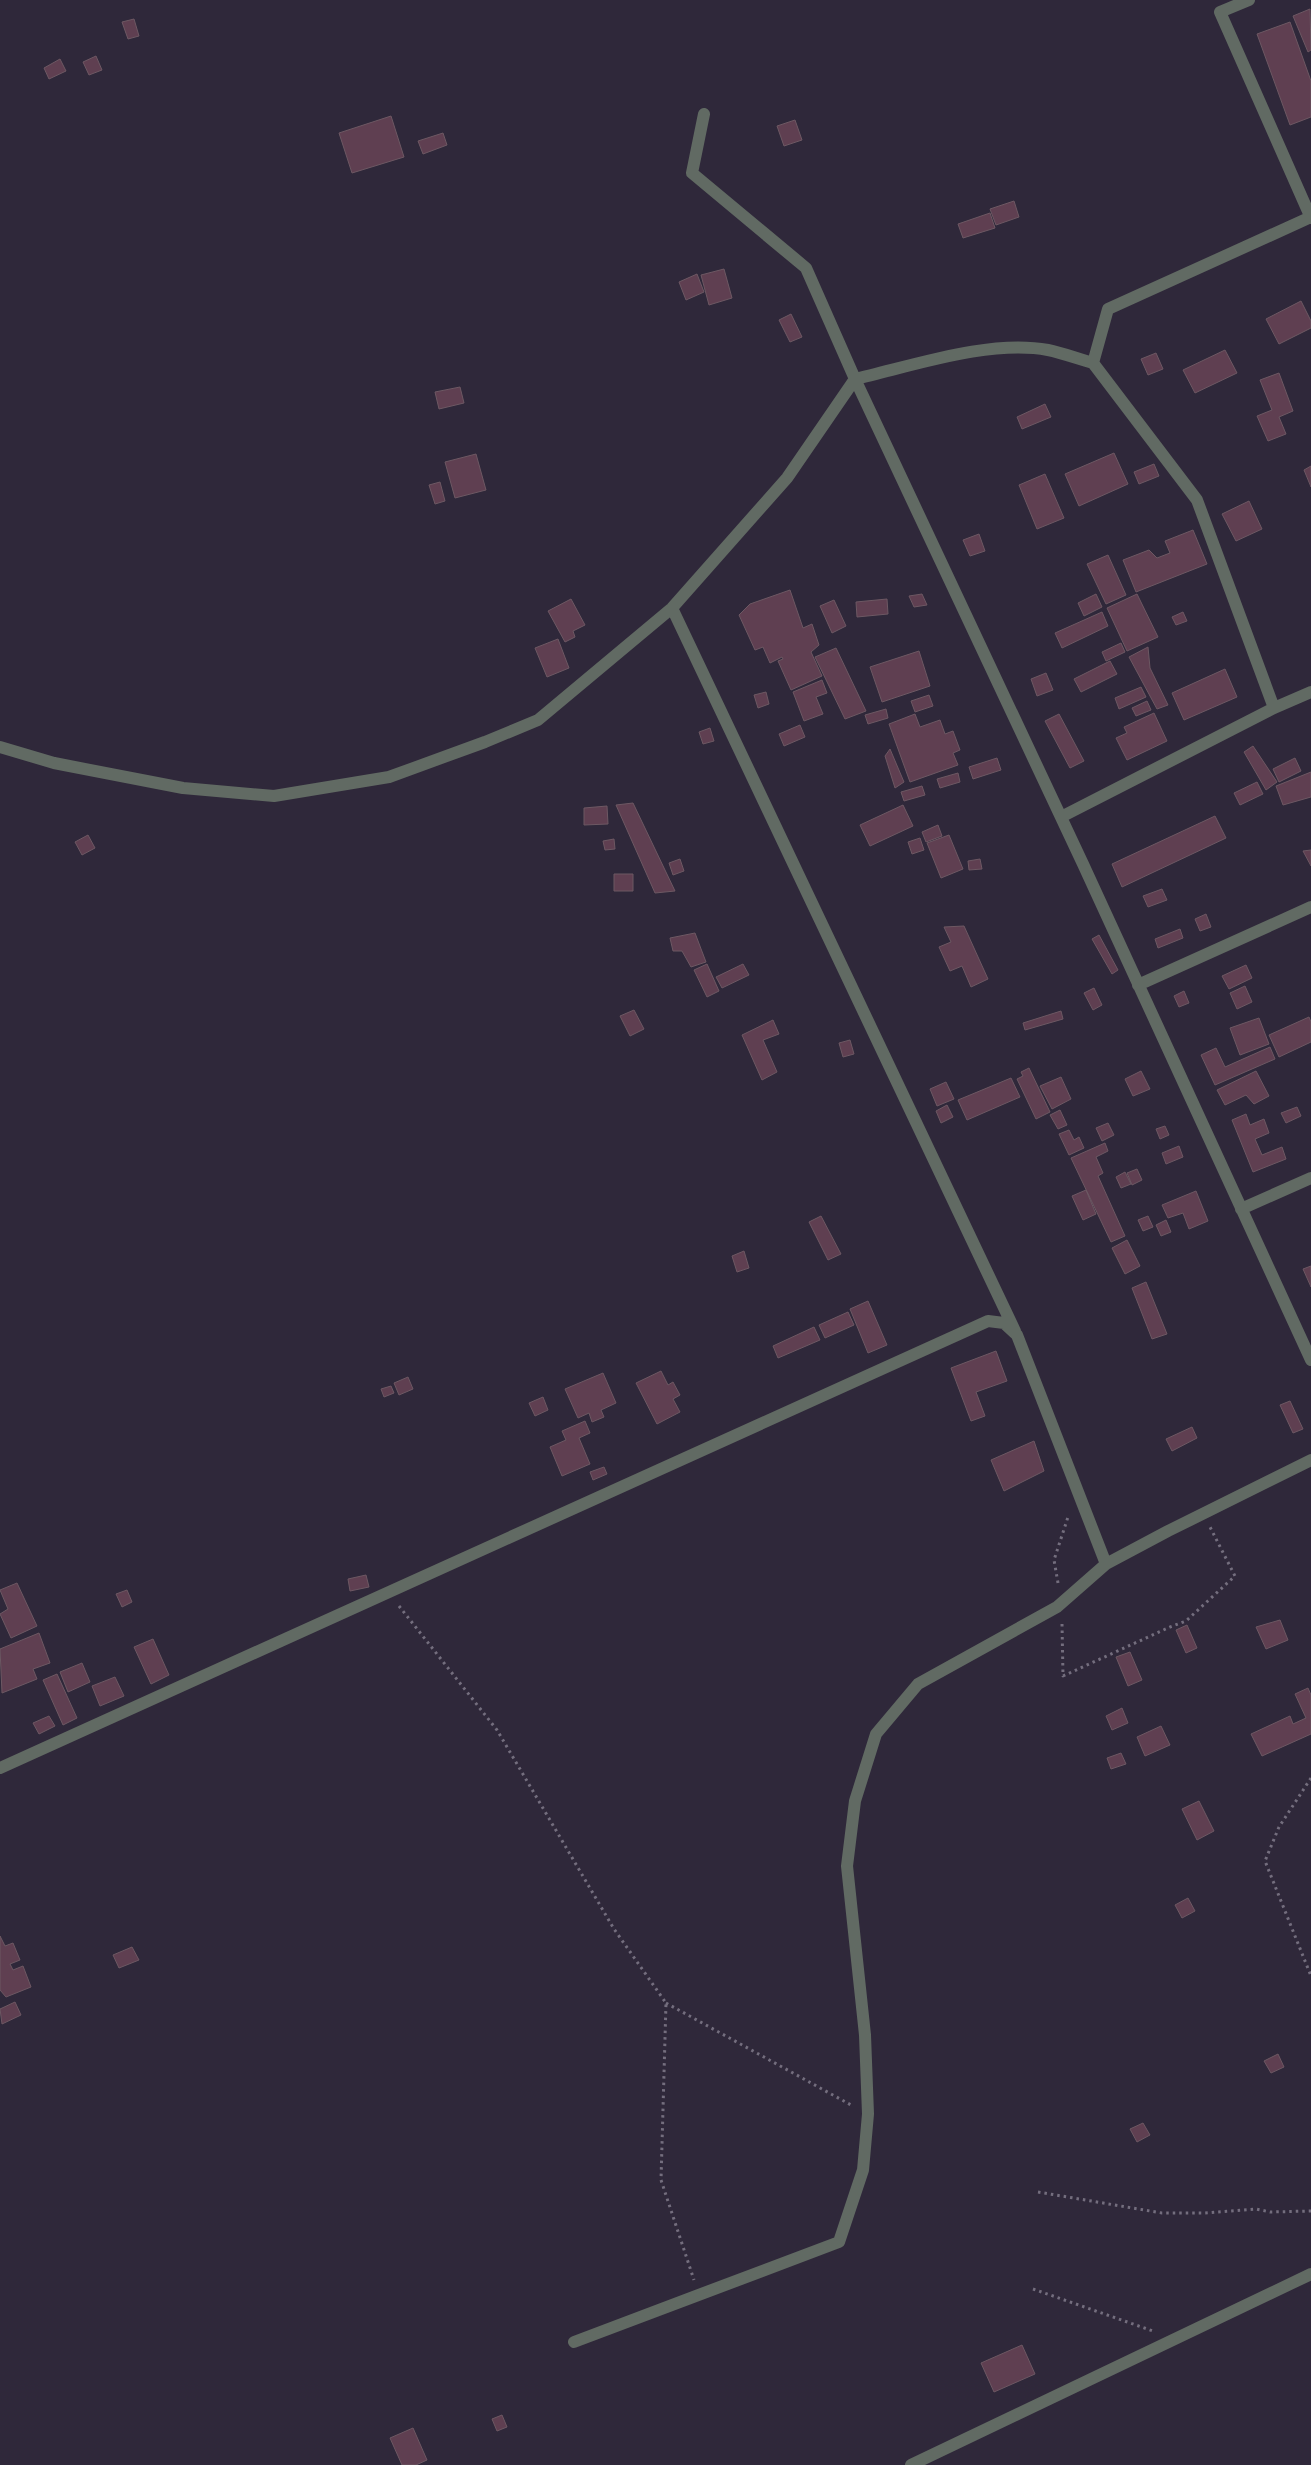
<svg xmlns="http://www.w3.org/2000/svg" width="1311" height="2465" font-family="'Nunito Sans',sans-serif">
  <rect width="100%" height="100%" fill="#2f283a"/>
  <!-- building -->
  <path fill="#5f3f51" stroke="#6d5863" d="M1310,9L1311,50L1308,52L1293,16Z
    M134,19L139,36L128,39L122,22Z
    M1290,22L1311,81V117L1290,125L1257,34Z
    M96,56L102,70L89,75L83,62Z
    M60,59L66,71L49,79L44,68Z
    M391,116L404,157L352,173L339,133Z
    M795,120L802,140L784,146L777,126Z
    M443,133L447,145L423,154L418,141Z
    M1014,201L1019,217L996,225L990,209Z
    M990,213L995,228L963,238L958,224Z
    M724,269L732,298L709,305L701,275Z
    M697,274L704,292L686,300L679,282Z
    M1301,301L1311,321V328L1279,344L1266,319Z
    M791,314L802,337L790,342L779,320Z
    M1225,350L1237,373L1195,393L1183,370Z
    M1156,353L1163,369L1148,375L1141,359Z
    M1279,373L1293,411L1279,417L1286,434L1268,441L1257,416L1272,410L1260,380Z
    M460,387L464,403L439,409L435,392Z
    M1045,404L1051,417L1022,429L1017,417Z
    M1114,453L1128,484L1079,506L1065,474Z
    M476,454L486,490L455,498L445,462Z
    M1154,464L1159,476L1139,484L1134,472Z
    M1311,466V487L1304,470Z
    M1045,474L1064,518L1037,529L1019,485Z
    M440,482L445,501L435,504L429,485Z
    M1249,501L1262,529L1236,541L1222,514Z
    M1193,530L1207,564L1136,592L1123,560L1149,550L1157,558L1170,553L1165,541Z
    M979,534L985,551L970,556L963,540Z
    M1108,555L1126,595L1106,604L1087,564Z
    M790,590L803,628L812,624L819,645L811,652L822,676L791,690L778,661L783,659L782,657L770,663L763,647L755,650L739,615L750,604Z
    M922,594L927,605L914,607L909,596Z
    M1096,594L1102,607L1084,616L1078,603Z
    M1137,594L1158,637L1127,651L1107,608Z
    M571,599L585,625L573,631L575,637L565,642L548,611Z
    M887,599L888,614L857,617L856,602Z
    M834,600L846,626L832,633L820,606Z
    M1102,612L1108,626L1062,648L1055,633Z
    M1183,612L1187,621L1176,625L1172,617Z
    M558,639L569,668L547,677L535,648Z
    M1121,643L1125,652L1106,661L1102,652Z
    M1148,647L1150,668L1168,705L1157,709L1129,657Z
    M836,648L866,711L845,719L815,657Z
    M919,651L930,686L882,702L870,667Z
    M1110,661L1117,674L1081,692L1074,679Z
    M1225,669L1237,697L1184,720L1172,693Z
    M1046,673L1053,690L1037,696L1031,679Z
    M822,680L827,693L816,697L823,714L804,721L793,692Z
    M1141,687L1146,697L1119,709L1115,698Z
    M766,692L769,704L758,708L754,695Z
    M929,695L933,706L915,712L911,701Z
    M1147,701L1151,710L1136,716L1132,708Z
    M886,709L888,718L868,724L865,715Z
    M1154,713L1167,741L1127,760L1116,738L1127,733L1124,727Z
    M915,714L920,727L940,720L945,734L953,731L960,750L953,753L958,765L910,782L889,724Z
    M1059,714L1084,761L1070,768L1045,721Z
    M800,725L805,737L784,746L779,734Z
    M710,728L714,741L703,744L699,732Z
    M1253,746L1277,782L1266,790L1244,752Z
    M890,749L904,782L895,788L885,756Z
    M997,758L1001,770L973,779L969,767Z
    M1295,758L1301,771L1279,782L1273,769Z
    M1311,772V797L1283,805L1276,786Z
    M958,773L960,782L940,788L937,779Z
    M1257,782L1263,794L1240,805L1234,793Z
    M922,786L925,795L904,801L901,792Z
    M633,803L675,891L655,893L616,805Z
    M903,805L913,826L870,846L860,825Z
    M607,806L608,824L584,825V808Z
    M1215,816L1226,838L1122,887L1112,864Z
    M938,825L942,836L926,842L922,832Z
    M88,835L95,848L82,855L75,842Z
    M949,835L963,869L941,878L927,843Z
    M920,838L924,850L912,854L908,842Z
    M614,839L615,849L605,850L603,841Z
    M1311,850V866L1303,851Z
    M680,859L684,871L673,875L669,863Z
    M980,859L982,869L969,870L968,861Z
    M614,874H633V891H614Z
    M1162,889L1167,900L1148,907L1143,896Z
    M1206,914L1211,927L1200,931L1195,919Z
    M964,926L988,979L971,987L962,966L950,971L939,947L951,942L944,927Z
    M1180,929L1183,938L1158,948L1155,939Z
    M695,933L706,962L691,967L682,951H673L670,938Z
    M1099,935L1118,970L1112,974L1092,939Z
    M707,964L719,991L707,997L694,970Z
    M743,964L749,975L722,988L716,977Z
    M1246,965L1252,978L1229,989L1222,976Z
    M1245,986L1252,1002L1237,1009L1230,993Z
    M1094,988L1102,1005L1093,1010L1084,993Z
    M1184,991L1189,1003L1179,1007L1174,996Z
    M634,1010L644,1029L630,1036L620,1016Z
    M1061,1011L1063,1019L1025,1030L1023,1023Z
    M1309,1017L1311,1022V1042L1279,1057L1269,1035Z
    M1259,1018L1269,1044L1240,1055L1230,1028Z
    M773,1020L779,1034L763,1040L777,1072L762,1080L742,1035Z
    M850,1040L854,1054L843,1057L839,1043Z
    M1270,1047L1275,1059L1215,1085L1201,1055L1216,1048L1225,1067Z
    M1029,1068L1050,1112L1036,1119L1017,1079L1023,1076L1021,1072Z
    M1141,1071L1150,1089L1133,1096L1125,1079Z
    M1256,1071L1269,1096L1254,1104L1246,1095L1225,1105L1217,1090Z
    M1061,1077L1071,1099L1052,1109L1040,1086Z
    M1011,1078L1020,1097L967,1120L958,1100Z
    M946,1082L954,1099L937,1106L930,1089Z
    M947,1105L953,1117L941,1123L936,1111Z
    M1297,1107L1301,1116L1286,1123L1281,1113Z
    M1060,1110L1067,1125L1058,1129L1050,1115Z
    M1246,1114L1250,1125L1264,1119L1269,1133L1255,1139L1262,1155L1282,1147L1286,1159L1253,1172L1232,1120Z
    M1108,1123L1114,1135L1102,1141L1096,1128Z
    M1165,1126L1169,1135L1160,1139L1156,1129Z
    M1069,1130L1074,1140L1079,1137L1084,1148L1069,1155L1059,1134Z
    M1105,1143L1108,1151L1096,1157L1103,1173L1098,1176L1125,1236L1111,1242L1071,1158Z
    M1179,1146L1183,1157L1166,1164L1162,1153Z
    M1137,1169L1142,1180L1132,1185L1127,1173Z
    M1125,1172L1131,1184L1121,1188L1116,1177Z
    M1086,1190L1096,1214L1083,1220L1072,1196Z
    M1196,1191L1208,1221L1189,1229L1183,1213L1168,1218L1162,1205Z
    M821,1216L841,1254L828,1260L809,1222Z
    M1148,1216L1153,1227L1143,1231L1138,1220Z
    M1166,1220L1171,1232L1161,1236L1156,1225Z
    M1127,1240L1140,1266L1125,1274L1112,1248Z
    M744,1251L749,1268L737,1272L732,1256Z
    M1311,1266V1287L1303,1269Z
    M1146,1282L1167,1334L1152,1339L1132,1288Z
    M868,1301L887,1345L868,1353L850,1309Z
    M848,1312L854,1325L825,1338L819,1325Z
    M814,1327L820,1340L778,1358L773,1346Z
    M996,1351L1007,1381L976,1392L985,1416L971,1421L951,1368Z
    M661,1371L668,1385L673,1382L680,1395L673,1399L680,1412L657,1424L636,1383Z
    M603,1373L616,1403L601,1410L604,1417L592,1422L589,1413L578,1418L565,1389Z
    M408,1377L413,1389L399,1395L394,1383Z
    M391,1386L394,1393L384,1397L381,1389Z
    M543,1397L548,1410L535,1416L529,1403Z
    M1290,1401L1303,1429L1293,1433L1280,1405Z
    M585,1421L590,1433L579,1438L590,1464L562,1476L550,1447L566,1440L562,1431Z
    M1192,1427L1197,1438L1172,1451L1166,1439Z
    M1034,1441L1044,1471L1004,1491L991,1460Z
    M604,1467L607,1474L593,1480L590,1472Z
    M366,1575L369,1587L350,1591L348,1579Z
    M17,1583L37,1626L11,1638L0,1614L8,1609L0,1590Z
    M127,1590L132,1602L122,1607L116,1594Z
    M1280,1620L1288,1640L1266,1649L1256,1627Z
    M1187,1625L1197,1648L1186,1653L1176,1630Z
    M39,1633L50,1663L33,1669L37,1679L2,1693L0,1649Z
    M153,1639L169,1675L151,1684L134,1647Z
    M1130,1652L1142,1680L1128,1686L1116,1657Z
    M82,1663L90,1682L68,1692L60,1672Z
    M57,1674L77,1718L63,1725L43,1680Z
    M115,1677L124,1696L100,1706L92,1686Z
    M1308,1688L1311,1695V1734L1262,1756L1251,1734L1290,1716L1293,1724L1306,1718L1295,1694Z
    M1122,1708L1128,1723L1112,1730L1106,1716Z
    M49,1716L55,1726L39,1734L33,1723Z
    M1161,1726L1170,1745L1145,1756L1137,1737Z
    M1121,1753L1126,1764L1111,1769L1107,1758Z
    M1199,1801L1214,1831L1197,1840L1182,1809Z
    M1188,1898L1195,1911L1182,1918L1175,1905Z
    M0,1936L5,1946L13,1943L20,1960L10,1964L13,1970L23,1966L31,1987L6,1997L0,1990Z
    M132,1947L139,1960L119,1968L113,1955Z
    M15,2002L21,2015L2,2024L0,2009Z
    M1278,2054L1284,2067L1271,2073L1264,2061Z
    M1143,2123L1150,2135L1137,2142L1130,2129Z
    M1022,2345L1035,2374L994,2392L981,2363Z
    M502,2415L507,2427L497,2431L492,2419Z
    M413,2428L427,2460L416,2465H402L390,2438Z"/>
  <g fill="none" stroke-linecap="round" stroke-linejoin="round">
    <!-- path -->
    <path stroke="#746e7e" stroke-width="3" stroke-dasharray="2.5 4" stroke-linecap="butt" d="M1058,1583L1054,1560L1068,1517
      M399,1606L497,1730L614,1929L666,2003L661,2180L694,2280
      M1062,1624L1063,1676L1170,1627L1186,1621L1235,1576L1210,1527
      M1311,1778L1279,1827L1265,1861L1311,1976
      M666,2003L851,2105
      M1038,2192L1162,2213H1205L1256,2209L1270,2212L1311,2211
      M1033,2289L1153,2331"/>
    <!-- street -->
    <path stroke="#616a63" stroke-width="12" d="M1249,0L1220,12L1311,218
      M704,114L692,173L806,268L855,379L1083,864L1311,1360
      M1093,363L1197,500L1274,708
      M672,608L1015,1331
      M0,747L54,763L183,788L274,796L389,777L485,742L538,720L672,608L787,478L855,379C912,366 990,339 1048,350C1063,353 1078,359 1093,363L1108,309L1311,217
      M1061,817L1274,708L1311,692
      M1138,985L1311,907
      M1241,1209L1311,1178
      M0,1768L988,1321L1004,1323L1017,1335L1106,1564L1168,1531L1311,1460
      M574,2342L839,2242L863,2170L868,2114L865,2035L847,1866L855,1801L876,1734L918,1684L1057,1607L1106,1564
      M911,2465L1311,2274"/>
  </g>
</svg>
